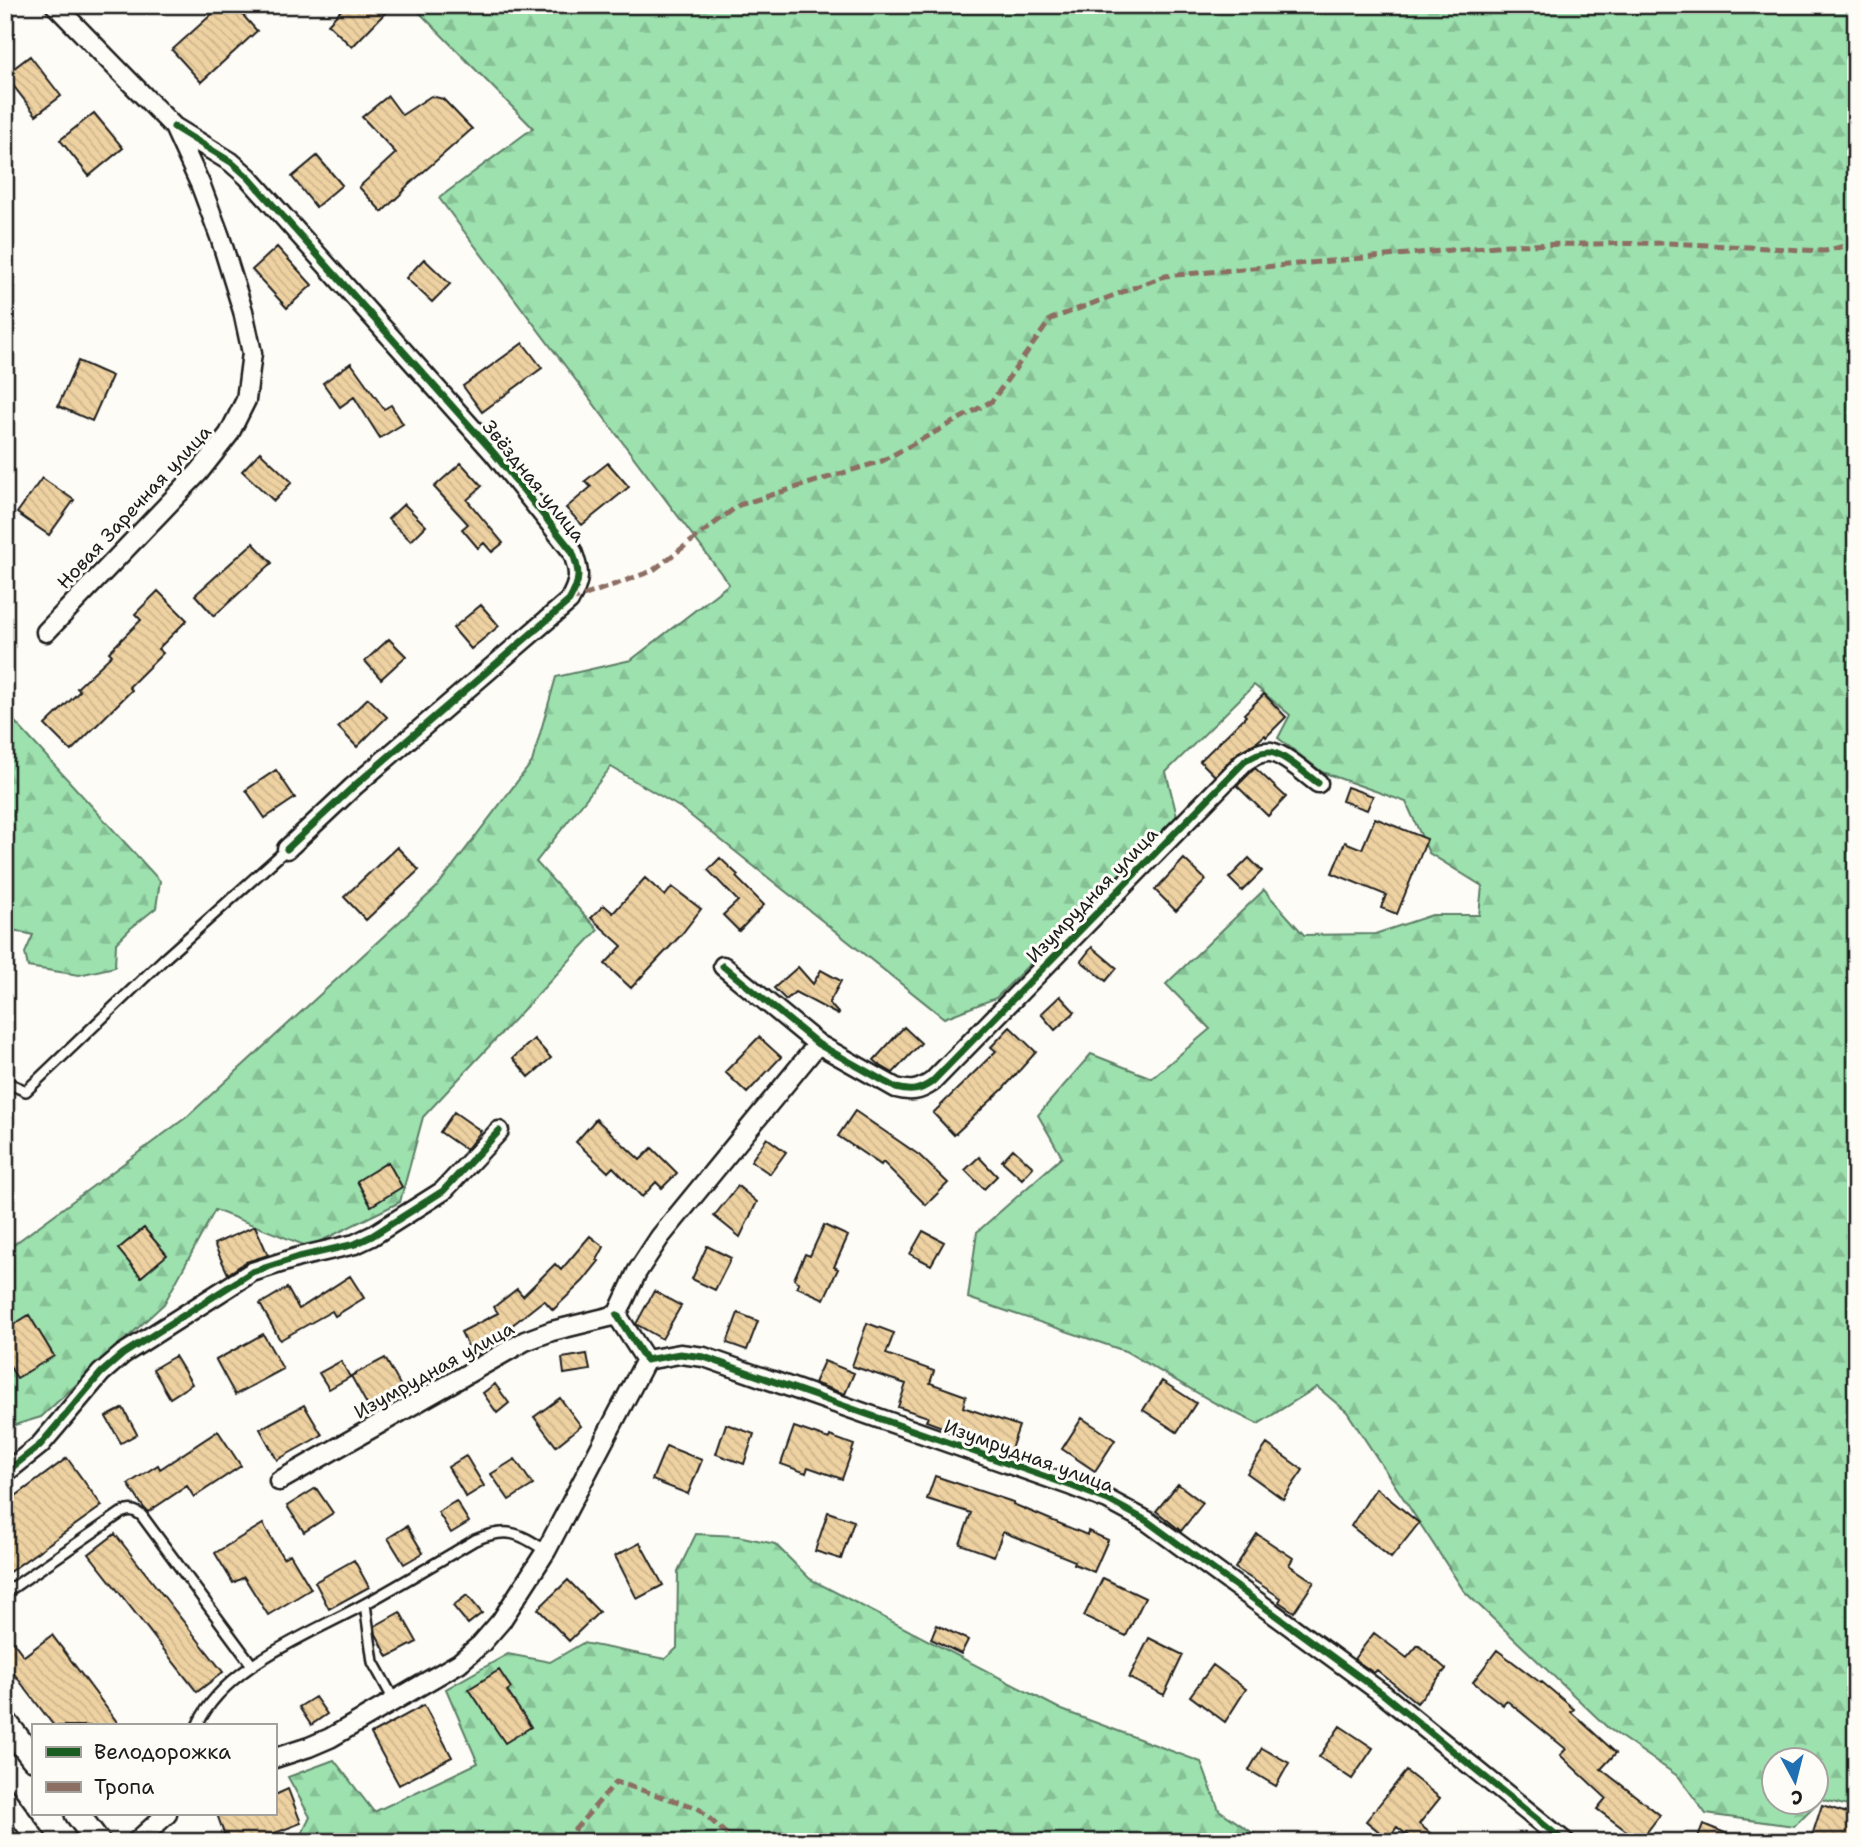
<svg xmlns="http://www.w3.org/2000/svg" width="1861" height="1847" font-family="'Shantell Sans',sans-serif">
  <defs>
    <pattern id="forest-firs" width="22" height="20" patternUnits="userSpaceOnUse" patternTransform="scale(1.75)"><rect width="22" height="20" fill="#9ce1ae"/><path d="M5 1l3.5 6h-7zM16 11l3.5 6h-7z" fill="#86c095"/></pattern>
    <pattern id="building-back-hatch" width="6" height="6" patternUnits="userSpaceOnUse" patternTransform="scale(1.75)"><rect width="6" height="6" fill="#efd2a2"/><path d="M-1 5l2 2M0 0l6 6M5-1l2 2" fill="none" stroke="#ccb48b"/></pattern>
  </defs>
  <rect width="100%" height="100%" fill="#fdfcf7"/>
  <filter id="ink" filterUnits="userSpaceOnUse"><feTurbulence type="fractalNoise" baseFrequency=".0143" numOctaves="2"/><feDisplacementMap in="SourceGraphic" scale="14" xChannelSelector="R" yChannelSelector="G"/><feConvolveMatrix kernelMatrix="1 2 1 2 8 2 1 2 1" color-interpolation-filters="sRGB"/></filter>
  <g filter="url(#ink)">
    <!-- forest -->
    <path fill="url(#forest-firs)" stroke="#5c7e65" stroke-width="2" fill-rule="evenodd" d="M412,5H1856V1808L1821,1799L1794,1826L1706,1814L1679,1777L1608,1728L1464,1591L1347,1412L1317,1387L1258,1424L1215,1403L1125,1351L968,1298L977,1232L1062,1157L1038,1115L1091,1054L1152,1078L1210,1029L1166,984L1264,890L1304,935L1375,934L1432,915H1479L1482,886L1429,853L1406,802L1322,772L1278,738L1290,715L1254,685L1166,772L1177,816L996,998L944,1018L681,808L611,767L536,862L598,930L423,1117L400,1202L309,1247L215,1210L164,1304L41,1417L5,1428V1251L188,1116L436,888L532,762L556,677L631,660L729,584L439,198L533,128ZM1773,1759H1815V1801H1773Z
      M5,711L160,881L156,908L131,928L116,943L115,967L79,975L28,967L25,953L33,935L5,928Z
      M696,1534L738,1536L775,1544L810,1579L1062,1710L1201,1762L1219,1810L1266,1842H298L310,1817L288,1777L334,1760L374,1812L478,1763L446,1689L508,1654L550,1662L583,1643L665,1659L677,1648L678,1571Z"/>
    <!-- building -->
    <path fill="url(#building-back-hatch)" stroke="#1c1c1c" stroke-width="2" d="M222,5H234L257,31L201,82L172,50Z
      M346,5H377L385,13L352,47L328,24Z
      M30,56L61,96L36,115L5,75Z
      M388,96L402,115L431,96L443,99L472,129L404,189L405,190L382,212L359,187L396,153L362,117Z
      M94,113L123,148L89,176L60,140Z
      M317,156L342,185L316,207L292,177Z
      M277,247L312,285L287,308L252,270Z
      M424,259L450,284L432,302L406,278Z
      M523,343L542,368L482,412L463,386Z
      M78,361L112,376L92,421L58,406Z
      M351,363L384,409L391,405L403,424L380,438L354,397L340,407L323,383Z
      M260,452L292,482L274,501L242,471Z
      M461,463L482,486L467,500L503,543L492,552L484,543L478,548L462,529L468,524L434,487Z
      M608,463L629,487L582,525L566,508L591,487L585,481Z
      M42,478L74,500L49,535L17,513Z
      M404,504L426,526L411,541L388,519Z
      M253,543L272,563L214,616L195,595Z
      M158,591L187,620L158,649L163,653L129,687L132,690L71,751L45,725L80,691L77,688L112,655L109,652L141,620L135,614Z
      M481,605L499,626L471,649L453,628Z
      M389,639L406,656L381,679L365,661Z
      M1264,694L1286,717L1266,737L1265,735L1257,742L1237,753L1215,776L1200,761L1246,716L1244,714Z
      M368,698L387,717L357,747L338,727Z
      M1255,768L1286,797L1268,816L1237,786Z
      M276,770L295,798L265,818L246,790Z
      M1347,787L1373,796L1367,810L1342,801Z
      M1375,818L1427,839L1397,914L1381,908L1386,895L1332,873L1345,842L1362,849Z
      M397,847L419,870L366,920L344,897Z
      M720,858L738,875L736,877L764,905L739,931L723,915L738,901L708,870Z
      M1249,858L1262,871L1242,891L1229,878Z
      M1184,859L1206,880L1176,911L1155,890Z
      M645,878L665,896L672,887L701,909L681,935L631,988L605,964L622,946L591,918L604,905L613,913Z
      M1092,947L1117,968L1106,981L1081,961Z
      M798,967L813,984L821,970L841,981L829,1003L839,1014L838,1015L795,992L786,1000L774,988Z
      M1060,996L1075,1012L1055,1030L1041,1014Z
      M904,1027L921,1043L893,1073L881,1066L874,1060Z
      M1010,1027L1036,1052L1002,1090L954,1135L933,1113L996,1051L991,1047Z
      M759,1037L781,1057L747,1093L725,1072Z
      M534,1039L551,1058L529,1077L513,1058Z
      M855,1111L919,1155L948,1183L926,1205L883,1162L881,1165L838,1136Z
      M454,1112L481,1131L466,1150L440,1132Z
      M596,1119L640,1160L652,1148L677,1173L662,1188L656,1182L642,1197L613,1167L608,1172L576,1142Z
      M767,1138L786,1152L770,1174L751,1161Z
      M1013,1149L1033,1167L1022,1179L1002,1161Z
      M979,1157L997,1176L984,1189L965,1170Z
      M388,1162L402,1187L371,1206L357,1181Z
      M738,1186L757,1202L740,1237L714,1216Z
      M824,1225L848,1236L834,1267L838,1269L824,1299L797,1287L799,1283L794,1279L805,1254L810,1256Z
      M255,1226L268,1255L246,1262L228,1274L214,1244Z
      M144,1228L167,1255L141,1277L118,1249Z
      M923,1231L944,1242L931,1265L910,1254Z
      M590,1236L604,1247L597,1260L599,1261L583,1281L553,1310L544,1300L501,1334L504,1340L473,1356L461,1332L498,1313L494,1307L517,1289L523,1296L555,1264L561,1270Z
      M707,1246L731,1258L715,1290L692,1279Z
      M350,1276L364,1298L335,1316L332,1311L280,1340L260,1304L287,1288L299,1309Z
      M654,1291L681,1306L662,1339L636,1324Z
      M738,1313L758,1321L747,1350L727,1343Z
      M29,1315L54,1356L17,1378L5,1359V1330Z
      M867,1323L894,1333L886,1354L934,1371L930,1383L966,1396L963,1407L1019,1426L1010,1452L926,1421L928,1417L898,1407L906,1384L852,1366Z
      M263,1334L283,1369L235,1395L216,1360Z
      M587,1354L590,1370L564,1374L562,1358Z
      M175,1356L192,1384L170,1398L153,1369Z
      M385,1358L403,1390L369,1408L351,1376Z
      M341,1361L350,1377L329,1389L319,1373Z
      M824,1361L854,1373L845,1394L814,1383Z
      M1162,1381L1196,1403L1177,1432L1143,1410Z
      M495,1384L509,1403L497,1413L483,1393Z
      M560,1398L581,1426L556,1446L534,1417Z
      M304,1405L322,1435L277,1460L260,1429Z
      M123,1408L137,1434L121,1443L106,1417Z
      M1082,1418L1115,1440L1095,1471L1062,1449Z
      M726,1424L754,1434L744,1464L716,1454Z
      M794,1427L829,1439L830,1436L854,1445L842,1479L808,1467L806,1473L781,1464Z
      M218,1431L241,1466L194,1497L187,1486L148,1512L144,1508L128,1484L158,1465L160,1469Z
      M1267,1444L1303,1470L1283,1499L1247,1473Z
      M666,1446L702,1460L688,1494L652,1480Z
      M466,1456L484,1486L466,1497L448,1467Z
      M67,1458L102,1506L5,1575V1504Z
      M515,1459L533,1485L509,1500L491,1474Z
      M935,1476L1013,1502V1504L1087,1535L1088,1531L1108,1540L1094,1572L1074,1564L1075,1561L1003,1532L994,1556L960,1544L971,1513L927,1499Z
      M1178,1484L1203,1503L1181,1531L1156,1511Z
      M316,1488L333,1513L304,1532L287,1506Z
      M1376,1488L1419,1523L1391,1558L1351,1526Z
      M456,1501L469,1522L451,1533L438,1512Z
      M828,1512L854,1521L841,1559L815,1551Z
      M263,1524L283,1558L290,1554L311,1589L268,1615L244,1577L233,1583L215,1553Z
      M407,1526L423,1553L404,1564L388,1538Z
      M115,1534L223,1672L197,1692L89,1554Z
      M1257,1534L1293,1558L1289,1565L1314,1582L1294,1612L1279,1602L1281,1598L1235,1568Z
      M640,1543L663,1585L637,1599L615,1556Z
      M354,1560L369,1587L329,1609L315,1582Z
      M1103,1578L1145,1598L1126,1636L1084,1616Z
      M568,1580L599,1612L569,1641L538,1609Z
      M467,1595L482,1613L468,1624L453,1606Z
      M400,1612L417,1642L388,1657L376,1634L375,1626Z
      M937,1625L968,1640L961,1654L931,1639Z
      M5,1631L24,1656L52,1635L120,1726H54L5,1662Z
      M1374,1633L1407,1658L1418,1645L1446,1669L1417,1703L1377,1670L1374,1673L1354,1659Z
      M1149,1638L1183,1655L1164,1695L1129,1678Z
      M1497,1650L1541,1683L1542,1682L1574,1709L1571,1712L1616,1753L1601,1769L1660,1815L1640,1841L1597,1809L1606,1798L1560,1755L1566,1749L1506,1700L1503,1705L1473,1682Z
      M1213,1665L1246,1689L1225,1722L1190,1696Z
      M499,1670L511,1688L507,1691L531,1727L505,1743L469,1689Z
      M315,1697L327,1714L311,1725L299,1707Z
      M424,1705L452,1757L399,1785L371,1734Z
      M1340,1726L1373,1748L1352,1779L1319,1757Z
      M1262,1748L1289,1763L1276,1786L1249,1770Z
      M1406,1771L1440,1798L1419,1824L1441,1842H1416L1397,1827L1388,1839L1366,1821Z
      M288,1789L301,1823L252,1842H227L217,1814H275V1795Z
      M1822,1805L1856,1816V1822L1849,1842H1810Z
      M1703,1824L1745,1841V1842H1696Z"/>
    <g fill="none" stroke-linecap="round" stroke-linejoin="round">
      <!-- service casing -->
      <g stroke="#1c1c1c" stroke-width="14">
        <path id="service" d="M5,1082L26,1091L164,959L287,849
          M5,1593L121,1513C130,1509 135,1510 142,1516L252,1665
          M365,1604L373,1662L394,1700
          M197,1726C224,1666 308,1635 363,1605C401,1584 438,1562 475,1540C507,1527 518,1532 546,1551"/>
      </g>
      <!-- minor casing -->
      <g stroke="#1c1c1c" stroke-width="23">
        <path id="minor" d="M174,127L231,162L248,177L493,452L572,551C580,572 581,580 569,601L353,787L287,849
          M46,632L199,472L229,434L246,400L252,353L243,311L220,237L201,186L174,127L55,5
          M723,966L818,1044L896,1088C911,1092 919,1091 932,1082L1245,761C1253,756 1261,751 1271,752C1285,755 1306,774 1318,783
          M617,1315L646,1360L680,1354L704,1357L1072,1486L1108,1500L1147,1521L1383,1694L1565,1842
          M5,1473L40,1445L101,1373L123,1354L252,1272L299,1257L355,1244L372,1236L443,1191L499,1131
          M279,1481L525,1341L552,1331L617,1315L637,1272L660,1237L818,1044
          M275,1758L309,1747L330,1738L459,1663L481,1644L501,1621L546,1551L646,1360
          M5,1797L38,1842
          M136,1842L167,1814"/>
      </g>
      <!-- tertiary casing -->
      <g stroke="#1c1c1c" stroke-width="28">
        <path id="tertiary" d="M5,1722L33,1758
          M77,1814L98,1842"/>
      </g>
      <!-- service -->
      <use href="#service" stroke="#fdfcf7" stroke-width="9"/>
      <!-- minor -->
      <use href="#minor" stroke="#fdfcf7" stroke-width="18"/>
      <!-- tertiary -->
      <use href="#tertiary" stroke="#fdfcf7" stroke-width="23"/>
      <!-- quiet -->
      <path stroke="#8d6e63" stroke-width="5" stroke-dasharray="10 5" stroke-linecap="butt" d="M569,601L652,571L739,505L882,461L992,401L1051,319L1165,276L1507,245L1668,243L1825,251L1856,243
        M564,1842L616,1782L698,1808L735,1842"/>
      <!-- cycleway casing -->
      <g stroke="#fdfcf7" stroke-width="11">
        <path id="cycleway" d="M174,127L231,162L248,177L493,452L572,551C580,572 581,580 569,601L353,787L287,849
          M723,966L818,1044L896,1088C911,1092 919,1091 932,1082L1245,761C1253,756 1261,751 1271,752C1285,755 1306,774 1318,783
          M617,1315L646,1360L680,1354L704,1357L1072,1486L1108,1500L1147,1521L1383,1694L1565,1842
          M5,1473L40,1445L101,1373L123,1354L252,1272L299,1257L355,1244L372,1236L443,1191L499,1131"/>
      </g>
      <!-- cycleway -->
      <use href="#cycleway" stroke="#1b5e20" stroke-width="7"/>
    </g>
  </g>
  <g text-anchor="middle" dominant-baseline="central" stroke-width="6" stroke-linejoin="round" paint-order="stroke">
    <!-- street labels -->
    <g font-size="19" fill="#1c1c1c" stroke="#fdfcf7">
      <text transform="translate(534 481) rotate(51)">Звёздная улица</text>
      <text transform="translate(134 507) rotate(-47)">Новая Заречная улица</text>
      <text transform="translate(1092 895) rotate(-46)">Изумрудная улица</text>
      <text transform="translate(434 1370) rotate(-29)">Изумрудная улица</text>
      <text transform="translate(1029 1456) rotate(20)">Изумрудная улица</text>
    </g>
  </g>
  <!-- margin -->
  <rect width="1861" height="1847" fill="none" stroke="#fdfcf7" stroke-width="28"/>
  <rect x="14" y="14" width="1833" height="1819" fill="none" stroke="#1c1c1c" stroke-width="2.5" filter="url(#ink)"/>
  <!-- legend -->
  <rect x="32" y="1724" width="245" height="91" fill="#fdfcf7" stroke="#a3a29f" stroke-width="2"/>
  <rect x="46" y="1747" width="35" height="10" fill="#1b5e20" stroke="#a3a29f" stroke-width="2"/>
  <text x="94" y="1759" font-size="21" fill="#1c1c1c">Велодорожка</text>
  <rect x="46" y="1782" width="35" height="10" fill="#8d6e63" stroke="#a3a29f" stroke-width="2"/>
  <text x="94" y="1794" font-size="21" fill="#1c1c1c">Тропа</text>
  <!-- north arrow -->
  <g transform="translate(1795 1781) rotate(173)"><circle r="33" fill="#fdfcf7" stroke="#a3a29f" stroke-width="2"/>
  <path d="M0-5L12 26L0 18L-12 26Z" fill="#1f6fb2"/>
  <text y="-10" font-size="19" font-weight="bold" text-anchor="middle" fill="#1c1c1c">С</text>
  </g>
</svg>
